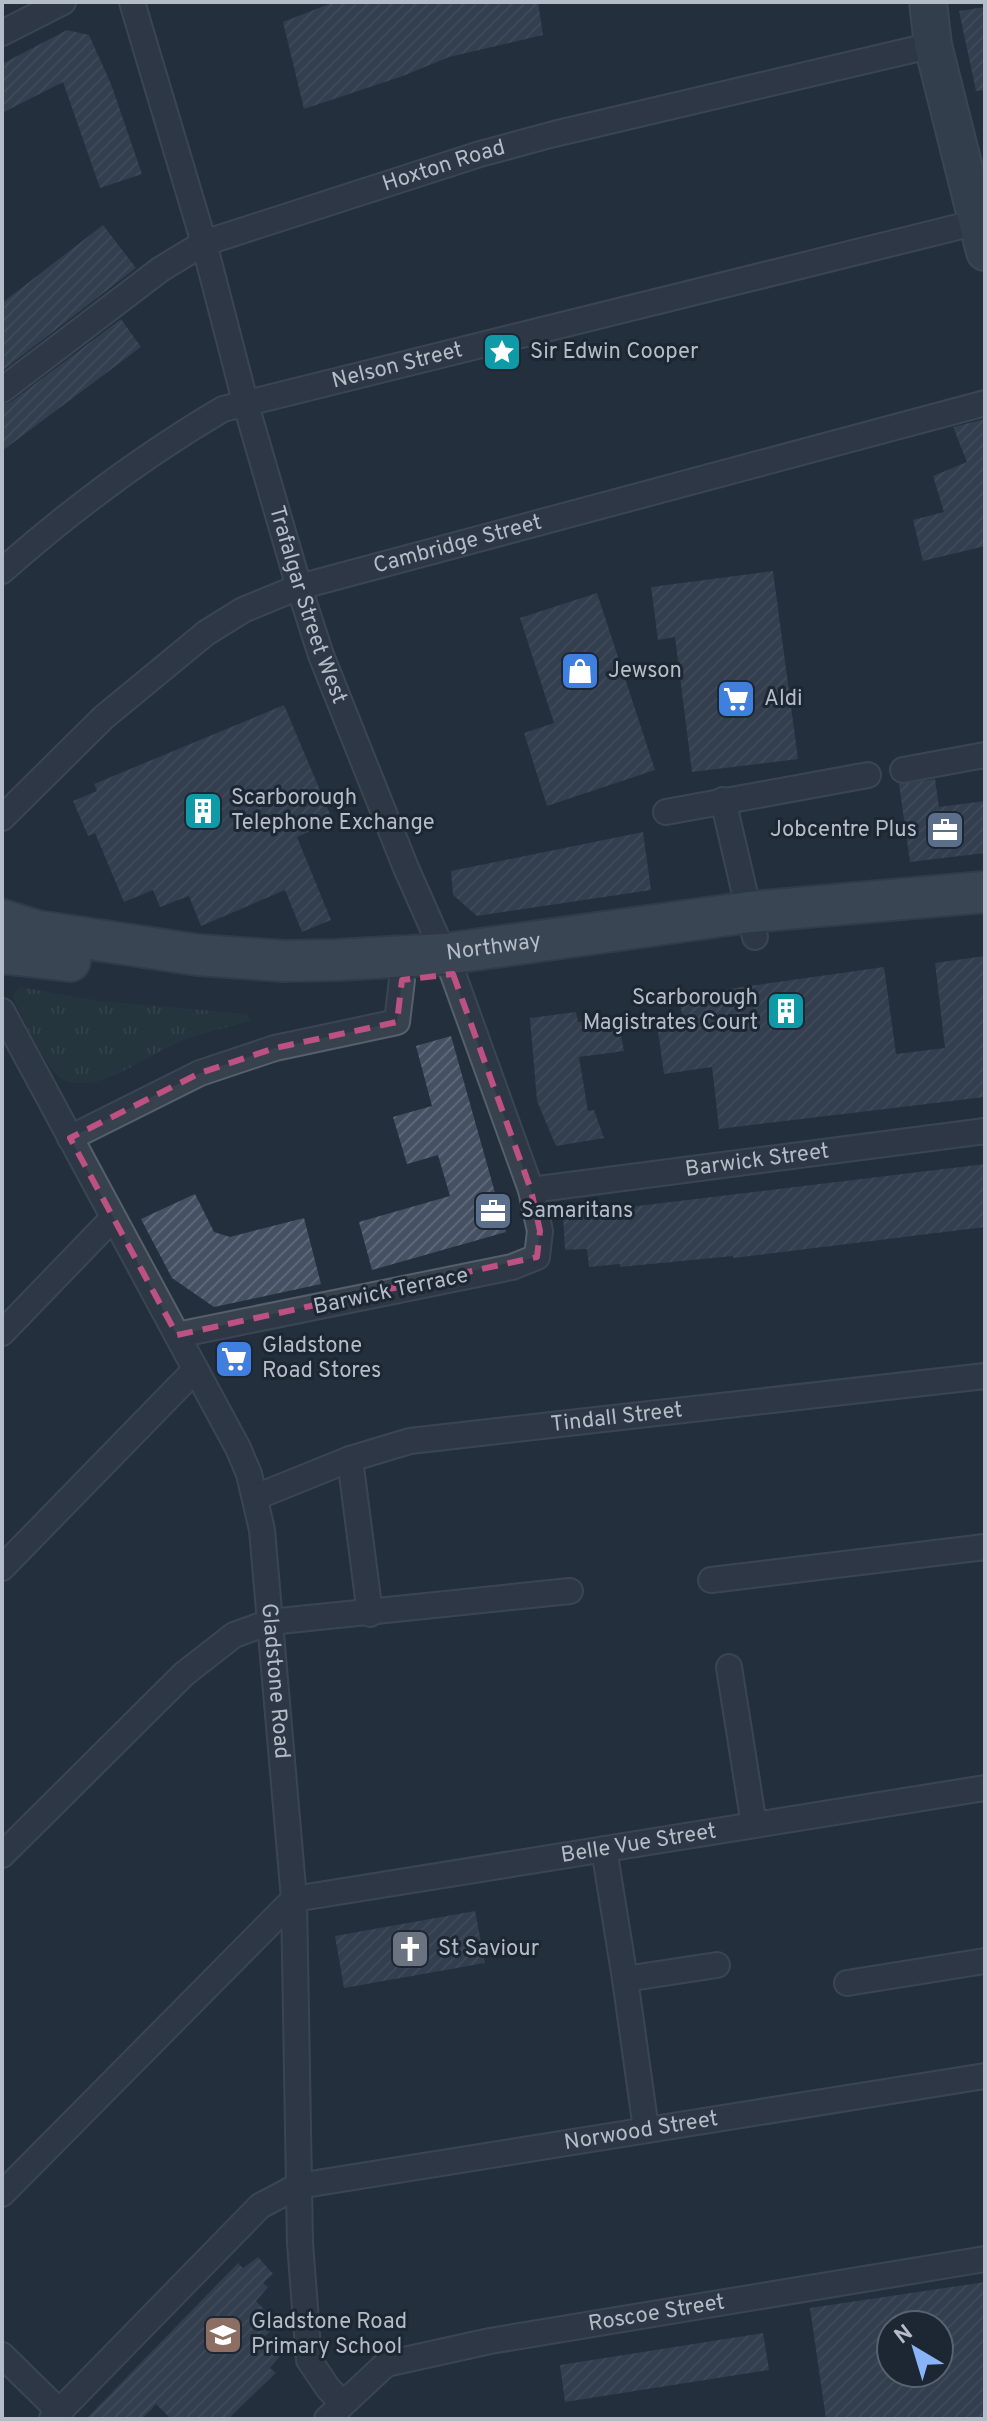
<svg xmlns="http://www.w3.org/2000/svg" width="987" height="2421" font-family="Overpass,sans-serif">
  <defs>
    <pattern id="grass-tufts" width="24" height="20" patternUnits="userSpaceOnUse" patternTransform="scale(2)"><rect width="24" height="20" fill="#263c3f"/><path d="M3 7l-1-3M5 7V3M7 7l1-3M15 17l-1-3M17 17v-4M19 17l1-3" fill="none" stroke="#435659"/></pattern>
    <pattern id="building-hatch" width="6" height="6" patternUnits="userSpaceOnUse" patternTransform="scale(2)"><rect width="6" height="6" fill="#455162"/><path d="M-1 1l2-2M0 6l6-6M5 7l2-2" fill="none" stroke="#5d6877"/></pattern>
  </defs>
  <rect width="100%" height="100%" fill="#242f3e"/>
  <!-- grass -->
  <path fill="url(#grass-tufts)" d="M20,987L99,1001L247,1014L250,1021C226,1028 201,1033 179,1042C148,1054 93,1100 59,1077C47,1068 19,1012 13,997L15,991Z"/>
  <!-- building -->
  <path fill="url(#building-hatch)" fill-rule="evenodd" d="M334,2H538L543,35L449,57L403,76L304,109L283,22Z
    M985,7V90L976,91L959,11Z
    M67,30L89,35L111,84L142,174L100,188L63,82L2,113V64Z
    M103,225L136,268L2,371V303Z
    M121,319L141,347L2,451V405L11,402Z
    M985,419V546L923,561L913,520L944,512L933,476L967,462L953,427Z
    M773,571L798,759L692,772L675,637L658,640L651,587Z
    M597,593L655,770L547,806L524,733L554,723L520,618Z
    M284,705L333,821L297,837L331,920L302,932L285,890L201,926L189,896L160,907L153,890L124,902L95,833L88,836L73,801L97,791L94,784Z
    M935,779L939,807L985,801V853L910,862L899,784Z
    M643,832L651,890L477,916L453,895L451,871Z
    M985,956V1097L719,1129L712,1067L664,1074L658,1031L684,1027L679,996L884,967L896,1054L945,1048L935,963Z
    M576,1012L578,1022L618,1019L624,1051L579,1057L588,1111L594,1110L604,1138L556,1146L537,1101L530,1018Z
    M451,1036L506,1232L372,1270L359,1222L450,1196L438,1155L407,1164L393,1117L432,1106L416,1046Z
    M985,1164V1227L733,1258V1256L620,1267V1264L589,1267L587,1249L565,1250L563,1215Z
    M195,1194L214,1232L230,1237L304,1218L321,1284L214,1307L172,1278L141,1219Z
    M475,1911L485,1963L344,1988L335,1936Z
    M258,2257L273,2274L263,2283L268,2287L256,2301L278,2324L263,2338L280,2356L270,2368L276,2373L228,2419H171L156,2404L142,2419H86L238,2263L243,2268Z
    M985,2282V2419H826L810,2308ZM891,2325H939V2373H891Z
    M763,2333L769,2370L565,2402L560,2365Z"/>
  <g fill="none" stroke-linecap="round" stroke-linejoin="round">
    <!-- minor casing -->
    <g stroke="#565f6c" stroke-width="28">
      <g id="minor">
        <path id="s1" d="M132,2L204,243L246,405L299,587L321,655L406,868L453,974L531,1190L540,1231L537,1257L512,1267L177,1335"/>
        <path d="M2,33L63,2"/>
        <path id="s2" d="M2,390L161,269L204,243L480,154L554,134L933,45"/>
        <path id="s3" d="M2,571C71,510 143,456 223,409L978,222"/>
        <path d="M903,770L985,755"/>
        <path d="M723,800L755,937"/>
        <path d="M666,812L868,775"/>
        <path id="s4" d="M2,818L104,717L206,633L243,610L299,587L985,403"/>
        <path id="s5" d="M2,1011L238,1448L249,1474L262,1530L294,1899L300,2243L309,2360L328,2388L342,2403"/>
        <path d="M70,1138L200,1073L275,1048L397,1022L402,980"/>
        <path id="s6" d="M531,1190L985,1131"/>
        <path d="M2,1333L112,1219"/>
        <path d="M350,1459L370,1614"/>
        <path id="s7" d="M256,1497L350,1459L410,1441L985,1376"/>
        <path d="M2,1568L195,1370"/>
        <path d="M711,1580L985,1547"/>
        <path d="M729,1667L754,1825"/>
        <path d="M604,1849L625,1979L646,2129"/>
        <path d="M2,1855L184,1674L234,1635L270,1622L570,1591"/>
        <path d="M625,1979L717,1965"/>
        <path d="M847,1983L985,1961"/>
        <path id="s8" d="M2,2194L294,1899L985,1788"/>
        <path d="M2,2355L59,2411"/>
        <path id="s9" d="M52,2419L260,2206L298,2186L985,2076"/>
        <path id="s10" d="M327,2419L386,2364L490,2341L985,2259"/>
      </g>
    </g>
    <!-- secondary casing -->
    <g stroke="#565f6c" stroke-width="40">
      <path id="secondary" d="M928,2L933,45L985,252"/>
    </g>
    <!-- primary casing -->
    <g stroke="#414a57" stroke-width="44">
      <g id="primary">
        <path id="s11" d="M2,920L37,931L198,955L284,961L336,960L445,954L750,912L985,892"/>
        <path d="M2,953L70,961"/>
      </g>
    </g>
    <!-- minor -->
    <use href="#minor" stroke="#38414e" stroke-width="24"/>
    <!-- secondary -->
    <use href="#secondary" stroke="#465061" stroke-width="36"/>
    <!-- primary -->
    <use href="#primary" stroke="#56606e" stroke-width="40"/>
  </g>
  <!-- marked area -->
  <path d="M0 0H987V2421H0ZM453,974L531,1190L540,1231L537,1257L177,1335L70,1138L200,1073L275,1048L397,1022L402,980Z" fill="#242f3e" fill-opacity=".55" fill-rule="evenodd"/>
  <path fill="none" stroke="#bd5182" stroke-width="6" stroke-dasharray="16 10" stroke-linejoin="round" d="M453,974L531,1190L540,1231L537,1257L177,1335L70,1138L200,1073L275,1048L397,1022L402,980Z"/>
  <!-- icons -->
  <defs>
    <g id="sight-square" transform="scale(2)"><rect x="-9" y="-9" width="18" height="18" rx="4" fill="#0f9aa8" stroke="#1d2633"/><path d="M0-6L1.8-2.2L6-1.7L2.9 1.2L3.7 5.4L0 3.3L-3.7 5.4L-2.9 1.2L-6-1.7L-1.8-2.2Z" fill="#fff"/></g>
    <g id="shop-square" transform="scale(2)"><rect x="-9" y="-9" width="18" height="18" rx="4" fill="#3f7fe0" stroke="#1d2633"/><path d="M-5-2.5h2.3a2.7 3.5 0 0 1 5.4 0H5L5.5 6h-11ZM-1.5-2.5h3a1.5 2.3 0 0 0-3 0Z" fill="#fff"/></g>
    <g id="supermarket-square" transform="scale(2)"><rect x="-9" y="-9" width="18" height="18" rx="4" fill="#3f7fe0" stroke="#1d2633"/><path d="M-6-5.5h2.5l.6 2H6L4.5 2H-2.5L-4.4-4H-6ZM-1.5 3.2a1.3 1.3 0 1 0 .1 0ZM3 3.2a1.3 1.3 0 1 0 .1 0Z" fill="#fff"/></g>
    <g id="building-square" transform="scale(2)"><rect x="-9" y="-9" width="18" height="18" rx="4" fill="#0f9aa8" stroke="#1d2633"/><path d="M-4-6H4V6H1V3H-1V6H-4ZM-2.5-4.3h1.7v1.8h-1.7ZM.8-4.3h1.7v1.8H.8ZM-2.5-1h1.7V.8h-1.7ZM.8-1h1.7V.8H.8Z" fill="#fff"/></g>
    <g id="office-square" transform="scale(2)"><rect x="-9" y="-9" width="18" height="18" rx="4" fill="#5c6f8a" stroke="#1d2633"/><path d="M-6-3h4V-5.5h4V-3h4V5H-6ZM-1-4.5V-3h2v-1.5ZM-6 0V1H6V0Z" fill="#fff"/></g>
    <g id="church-square" transform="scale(2)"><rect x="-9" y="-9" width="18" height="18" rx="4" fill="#6b7280" stroke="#1d2633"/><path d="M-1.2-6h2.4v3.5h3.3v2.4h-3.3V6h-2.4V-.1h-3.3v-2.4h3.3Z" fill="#fff"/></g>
    <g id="school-square" transform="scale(2)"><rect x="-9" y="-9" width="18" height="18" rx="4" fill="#8d6e63" stroke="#1d2633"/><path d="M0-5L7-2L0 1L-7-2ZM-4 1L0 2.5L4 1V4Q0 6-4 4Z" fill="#fff"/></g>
  </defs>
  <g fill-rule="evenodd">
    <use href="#sight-square" x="502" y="352"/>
    <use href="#shop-square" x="580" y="671"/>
    <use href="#supermarket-square" x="736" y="699"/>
    <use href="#building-square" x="203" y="811"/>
    <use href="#office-square" x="945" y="830"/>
    <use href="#building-square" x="786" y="1011"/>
    <use href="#office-square" x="493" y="1211"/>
    <use href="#supermarket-square" x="234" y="1359"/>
    <use href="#church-square" x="410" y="1949"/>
    <use href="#school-square" x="223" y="2335"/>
  </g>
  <g text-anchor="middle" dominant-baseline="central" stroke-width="6" stroke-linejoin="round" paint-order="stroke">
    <!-- street labels -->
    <g font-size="22" fill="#b4bcc9" stroke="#1d2633">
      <text stroke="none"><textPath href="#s2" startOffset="502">Hoxton Road</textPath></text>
      <text stroke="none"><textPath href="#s3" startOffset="454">Nelson Street</textPath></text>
      <text stroke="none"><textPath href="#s4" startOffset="544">Cambridge Street</textPath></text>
      <text stroke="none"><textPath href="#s1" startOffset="628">Trafalgar Street West</textPath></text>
      <text stroke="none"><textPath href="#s11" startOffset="496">Northway</textPath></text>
      <text stroke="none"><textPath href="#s6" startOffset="228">Barwick Street</textPath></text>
      <text transform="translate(391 1292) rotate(-12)">Barwick Terrace</text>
      <text stroke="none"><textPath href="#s7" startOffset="372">Tindall Street</textPath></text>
      <text stroke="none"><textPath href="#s5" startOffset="734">Gladstone Road</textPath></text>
      <text stroke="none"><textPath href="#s8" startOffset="764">Belle Vue Street</textPath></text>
      <text stroke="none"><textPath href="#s9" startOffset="688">Norwood Street</textPath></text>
      <text stroke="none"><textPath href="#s10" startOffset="356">Roscoe Street</textPath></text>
    </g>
    <!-- poi labels -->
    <g font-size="22" fill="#b4bcc9" stroke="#1d2633" text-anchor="start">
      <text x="530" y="352">Sir Edwin Cooper</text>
      <text x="608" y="671">Jewson</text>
      <text x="764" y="699">Aldi</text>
      <text x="231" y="798">Scarborough<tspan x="231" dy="25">Telephone Exchange</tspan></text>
      <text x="917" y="830" text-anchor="end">Jobcentre Plus</text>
      <text x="758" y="998" text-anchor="end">Scarborough<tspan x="758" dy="25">Magistrates Court</tspan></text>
      <text x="521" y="1211">Samaritans</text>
      <text x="262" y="1346">Gladstone<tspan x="262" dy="25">Road Stores</tspan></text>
      <text x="438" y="1949">St Saviour</text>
      <text x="251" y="2322">Gladstone Road<tspan x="251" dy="25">Primary School</tspan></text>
    </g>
  </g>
  <!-- border -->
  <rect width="987" height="2421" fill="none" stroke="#b4bcc9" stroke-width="8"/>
  <!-- north arrow -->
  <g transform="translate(915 2349) rotate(322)"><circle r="38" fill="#1d2633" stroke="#59626f" stroke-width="2"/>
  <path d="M0-6L14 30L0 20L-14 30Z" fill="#8ab4f8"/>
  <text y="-12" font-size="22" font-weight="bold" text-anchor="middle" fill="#b4bcc9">N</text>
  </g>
</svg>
